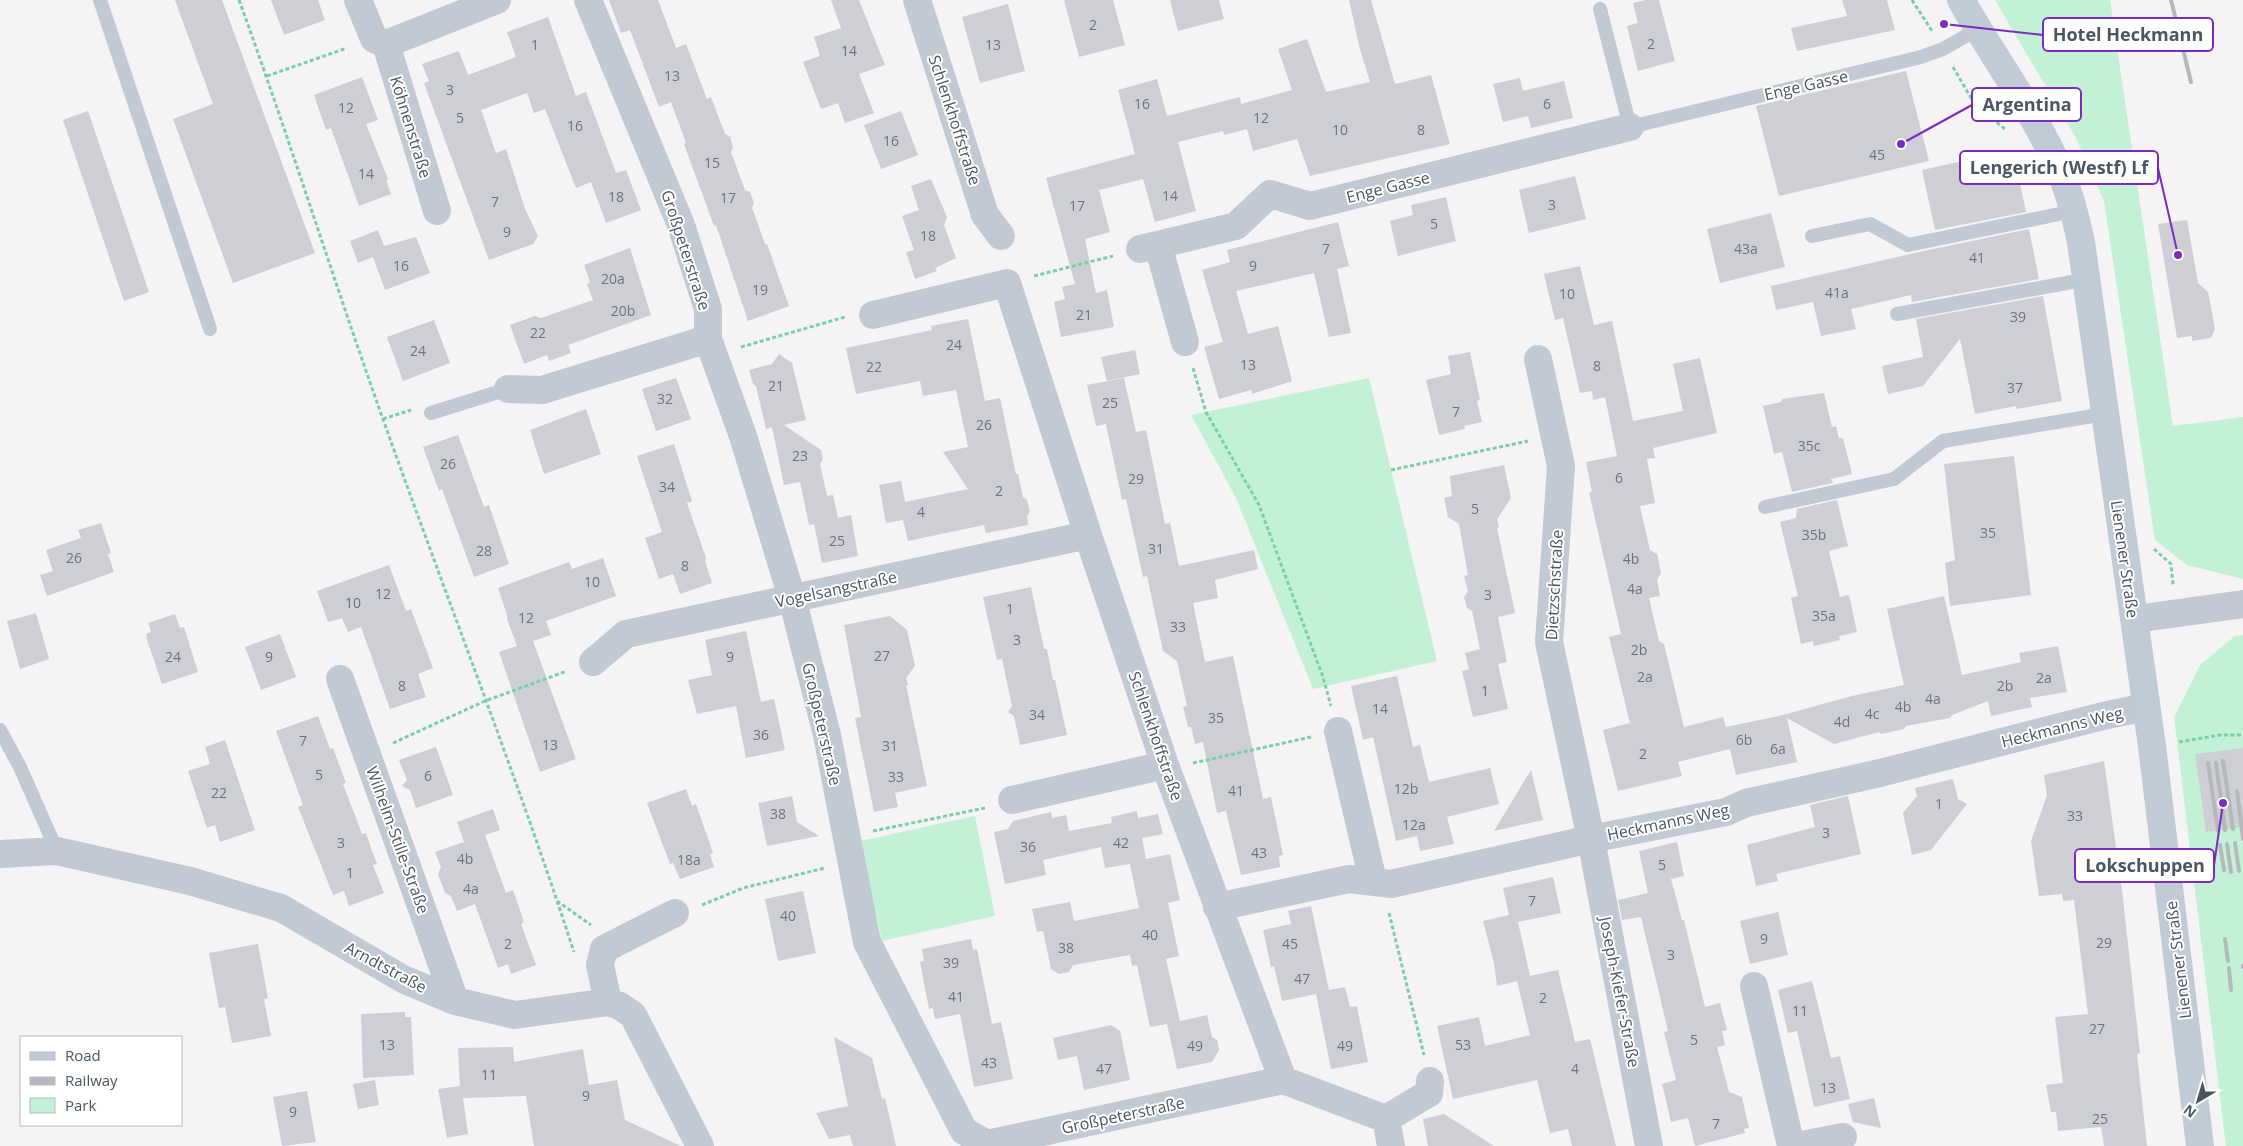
<svg xmlns="http://www.w3.org/2000/svg" width="2243" height="1146" font-family="'Open Sans',sans-serif">
  <rect width="100%" height="100%" fill="#f5f3f3"/>
  <!-- green -->
  <path fill="#c3f1d5" d="M1995,0H2110L2173,426L2243,417V579L2187,565L2155,540L2104,201L2076,138Z
    M1369,378L1437,661L1313,689L1236,498L1191,415Z
    M2243,635V1146H2226L2174,717L2200,665L2235,636Z
    M975,816L995,916L882,941L860,841Z"/>
  <!-- building -->
  <path fill="#cdcfd5" d="M175,0H222L315,253L233,283L173,119L213,104Z
    M271,0H318L325,20L284,35Z
    M609,0H658L676,48L686,44L707,99L711,97L725,134L730,137L733,147L731,152L745,190L750,192L754,203L752,208L755,216L765,244H767L789,306L748,321L716,225L714,226L684,144L686,143L671,102L659,107L630,30L621,33Z
    M831,0H859L885,65L859,74L874,113L845,123L838,103L821,109L803,62L820,56L814,37L841,28Z
    M1064,0H1113L1125,45L1079,57Z
    M1170,0H1219L1224,19L1178,31Z
    M1349,0H1371L1395,84L1431,75L1450,144L1310,176L1297,139L1253,151L1247,129L1224,135L1223,131L1178,142L1196,211L1155,222L1143,179L1099,190L1110,232L1085,239L1096,293L1107,290L1114,327L1061,337L1054,302L1065,299L1062,287L1075,284L1046,178L1135,154L1118,90L1157,79L1167,116L1240,97L1241,104L1292,90L1278,49L1307,39L1326,92L1370,82L1360,49Z
    M1646,0H1659L1675,61L1638,71L1627,26L1638,23L1633,3Z
    M1842,0H1887L1895,30L1797,51L1791,28L1847,16Z
    M1008,4L1025,71L980,83L962,17Z
    M548,17L576,96L586,92L616,173L626,170L641,210L606,223L591,182L576,188L545,109L534,113L527,93L481,110L496,153L506,149L525,209L538,236L533,244L489,260L424,83L429,81L422,64L459,51L468,75L516,57L507,32Z
    M1906,71L1929,161L1779,196L1756,106Z
    M362,77L378,120L366,124L388,179L386,180L391,194L359,206L331,128L326,130L314,95Z
    M1520,78L1523,91L1564,81L1573,118L1531,128L1528,116L1503,122L1493,84Z
    M88,111L149,292L124,301L63,120Z
    M901,111L918,155L881,169L864,125Z
    M2013,150L2026,212L1935,230L1922,170Z
    M1575,176L1586,219L1529,233L1519,190Z
    M931,179L947,217L944,225L956,258L935,268L937,271L915,279L906,252L914,250L902,216L919,210L911,186Z
    M1446,197L1456,241L1398,256L1390,221L1413,215L1411,205Z
    M1771,213L1785,267L1720,283L1707,229Z
    M2187,220L2198,283L2208,292L2215,329L2211,338L2192,341V336L2177,338L2158,224Z
    M1338,222L1349,266L1337,269L1351,333L1329,337L1314,273L1236,291L1248,334L1278,326L1292,381L1252,394L1251,390L1219,399L1204,347L1223,342L1202,270L1230,262L1227,250Z
    M2029,229L2039,279L1912,302L1911,295L1851,309L1856,329L1821,336L1813,302L1776,310L1771,286L1919,252Z
    M378,230L384,246L416,237L430,273L385,290L373,257L358,263L350,241Z
    M630,248L651,315L568,345L571,353L549,361L547,355L524,364L510,325L535,316L541,318L593,300L587,284L590,282L584,265Z
    M1580,266L1594,325L1612,321L1633,421L1683,411L1673,364L1700,358L1717,433L1653,448L1655,458L1647,459L1655,503L1640,506L1650,550L1657,554L1661,573L1657,580L1660,596L1649,598L1659,641L1664,644L1684,727L1723,717L1726,727L1783,715L1852,696L1904,685L1887,609L1944,596L1962,675L2021,662L2019,653L2058,646L2067,692L2030,698L2032,707L1991,716L1988,701L1952,715L1950,718L1906,726L1904,729L1881,734L1879,732L1834,744L1787,718L1797,762L1736,775L1730,749L1678,762L1682,776L1618,791L1603,730L1630,723L1609,637L1621,634L1589,492H1592L1586,462L1617,456L1605,397L1593,400L1592,391L1580,393L1563,318L1555,320L1544,274Z
    M2043,296L2062,401L2017,409L2016,406L1975,414L1960,339L1923,386L1888,394L1882,366L1923,357L1916,319Z
    M968,319L985,401L1000,398L1016,474H1018L1023,497L1027,500L1030,512L1027,516L1028,525L986,533L984,525L908,541L903,520L886,523L879,485L901,481L905,502L968,489L943,452L968,447L956,390L923,396L920,381L856,394L846,348L932,330L931,326Z
    M434,320L450,363L403,381L387,337Z
    M1135,350L1140,374L1107,381L1101,357Z
    M1470,352L1480,400L1477,401L1482,422L1464,426L1465,429L1439,435L1426,380L1451,374L1448,356Z
    M779,354L792,363L806,420L784,425L821,450L823,459L820,464L827,496L833,495L838,518L851,515L858,556L822,563L814,524L809,525L800,482L784,485L772,427L766,429L756,386L753,384L749,370L772,364Z
    M676,378L691,419L656,431L642,389Z
    M1124,378L1136,432L1146,430L1165,524L1170,523L1179,566L1254,550L1258,569L1215,580L1218,598L1193,603L1205,662L1233,656L1263,799L1271,797L1283,855L1279,856L1280,867L1241,875L1226,811L1217,813L1203,742L1195,744L1191,727H1188L1183,707L1187,706L1177,661L1163,651L1147,576L1143,577L1126,499L1122,500L1106,424L1096,426L1087,385Z
    M1824,393L1832,427L1836,426L1839,438H1843L1852,474L1831,479L1833,483L1792,492L1782,452L1774,454L1763,406L1781,402L1782,399Z
    M586,409L601,454L544,474L530,430Z
    M458,435L484,507L489,505L509,564L474,577L442,489L439,491L423,447Z
    M674,444L692,501L687,503L706,558L705,561L712,583L680,594L673,574L659,579L645,538L662,532L637,456Z
    M2014,456L2031,595L1950,606L1945,563L1955,560L1944,464Z
    M1504,465L1511,498L1497,519L1499,527L1497,528L1515,613L1498,617L1507,662L1498,664L1508,709L1473,717L1462,671L1469,669L1465,653L1480,649L1472,611L1467,608L1464,597L1468,591L1464,576L1468,575L1459,524L1448,517L1444,498L1452,496L1450,476Z
    M1837,500L1848,546L1829,551L1840,597L1849,595L1857,632L1839,636L1840,640L1814,646L1813,641L1801,644L1791,598L1798,596L1780,522L1796,518L1797,509Z
    M101,523L111,553L108,554L114,572L47,596L40,575L53,571L46,550L81,538L78,530Z
    M603,558L616,596L546,621L551,635L533,641L576,759L540,772L499,652L517,646L507,619V615L498,588L569,562L572,569Z
    M389,565L406,611L411,609L433,668L418,674L426,697L390,709L361,627L348,632L342,618L328,622L317,591Z
    M1031,587L1044,649H1047L1053,680H1055L1067,735L1020,745L1014,716L1008,712L1012,706L1002,659L997,660L983,597Z
    M36,613L49,659L20,669L7,621Z
    M175,614L180,628L184,627L198,672L162,684L147,640L146,634L151,632L148,623Z
    M890,616L907,630L915,666L906,678L908,685H906L927,786L895,793L898,807L874,812L855,718L861,717L844,625Z
    M746,631L761,702L774,699L785,750L746,758L736,706L697,714L688,680L712,675L705,640Z
    M280,634L296,677L261,690L245,647Z
    M1397,676L1413,747L1420,745L1429,782L1490,768L1499,804L1447,817L1454,844L1420,851L1417,836L1396,841L1373,737L1363,740L1351,686Z
    M318,716L330,749L333,748L346,783L343,784L362,834L366,833L371,848L377,864L373,865L384,893L349,906L344,891L333,895L298,807L303,805L276,731Z
    M225,740L255,830L220,842L215,825L207,828L188,771L210,764L205,747Z
    M436,747L453,795L416,808L410,790L402,786L407,780L399,760Z
    M2243,748V827L2206,832L2195,754Z
    M2104,761L2122,890L2140,1053L2137,1054L2147,1146H2104L2101,1127L2058,1131L2056,1112H2051L2046,1085L2063,1083L2055,1017L2088,1014L2074,900L2063,901L2062,894L2039,896L2031,841L2047,795L2044,775Z
    M1531,770L1543,820L1494,831Z
    M1953,779L1958,799L1967,804L1931,850L1912,855L1903,813L1917,796L1915,788Z
    M686,789L692,806L696,804L713,853L710,854L714,867L680,879L673,863L670,864L647,803Z
    M792,796L797,822L819,836L767,846L758,803Z
    M1848,796L1861,854L1776,874L1778,881L1756,886L1747,845L1815,827L1810,805Z
    M493,809L500,830L485,835L506,893L513,890L524,922L521,924L536,965L511,974L508,964L498,968L475,904L457,911L451,896L445,893L438,874L441,867L435,852L464,842L457,822Z
    M1137,811L1138,818L1158,814L1163,834L1142,838L1146,859L1170,854L1180,900L1168,903L1179,956L1166,959L1180,1021L1207,1015L1212,1037L1217,1040L1219,1050L1212,1062L1177,1069L1167,1024L1150,1027L1137,965L1132,966L1130,955L1073,965L1069,972L1059,974L1051,969L1043,931L1037,932L1032,909L1070,902L1074,921L1139,908L1130,864L1105,868L1101,847L1043,860L1046,875L1005,884L994,832L1008,829L1013,821L1051,812L1052,818L1066,815L1069,831L1112,823L1111,817Z
    M1677,842L1684,876L1671,879L1682,920H1684L1705,1007L1720,1003L1727,1030L1722,1031L1725,1045L1717,1047L1729,1092L1742,1097L1749,1128L1744,1129L1745,1133L1695,1146L1688,1118L1671,1122L1662,1084L1676,1080L1664,1032L1668,1031L1641,917L1622,920L1618,900L1648,893L1639,851Z
    M1553,877L1561,913L1518,922L1530,976L1558,970L1575,1042L1590,1039L1616,1146H1572L1568,1129L1550,1133L1537,1080L1453,1099L1437,1026L1479,1017L1485,1046L1530,1035L1517,981L1497,986L1494,963L1483,921L1509,915L1503,888Z
    M803,891L816,953L778,961L765,899Z
    M1311,906L1329,990L1345,987L1350,1007L1357,1006L1368,1062L1331,1069L1316,994L1282,1001L1274,966L1271,967L1263,930L1291,924L1288,911Z
    M1778,912L1788,955L1750,964L1740,921Z
    M971,939L973,950L977,949L992,1024L1001,1022L1013,1079L974,1087L960,1014L935,1019L933,1008L929,1009L920,962L924,961L922,949Z
    M258,944L268,998L264,999L271,1036L232,1043L225,1007L219,1008L209,953Z
    M1812,981L1831,1058L1840,1056L1850,1099L1814,1107L1797,1031L1788,1033L1778,990Z
    M405,1012V1017H411L414,1075L363,1078L361,1014Z
    M1111,1025L1120,1031L1130,1080L1084,1090L1077,1056L1058,1060L1053,1038Z
    M834,1037L872,1058L882,1099L885,1098L896,1146H853L850,1135L829,1139L816,1113L848,1106Z
    M513,1047L514,1062L583,1049L589,1085L617,1080L625,1120L681,1146H534L526,1096L463,1098L468,1134L447,1138L438,1089L460,1086L458,1048Z
    M375,1080L379,1105L358,1109L353,1084Z
    M307,1091L316,1142L282,1146L273,1097Z
    M1874,1098L1881,1128L1853,1122L1848,1104Z
    M1444,1114L1494,1146H1428L1423,1119Z"/>
  <g fill="none" stroke-linecap="round" stroke-linejoin="round">
    <!-- path -->
    <path stroke="#7ad0a6" stroke-width="3" stroke-dasharray="4 2.5" stroke-linecap="butt" d="M239,0C290,140 334,282 384,422C447,599 516,774 574,952
      M1912,0L1932,31
      M1953,67L1974,103L2006,130
      M267,76L347,48
      M1034,276L1113,256
      M741,347L845,317
      M1193,368L1206,412L1259,505L1323,677L1331,706
      M383,419L411,410
      M1391,470L1528,441
      M2154,549L2171,564L2173,585
      M2179,742L2220,735H2243
      M393,743L485,701L567,671
      M1193,763L1311,737
      M873,831L985,808
      M557,901L591,925
      M702,905L743,888L825,868
      M1389,913L1424,1055"/>
    <!-- lane -->
    <path stroke="#c1cad2" stroke-width="14" d="M100,0L210,329
      M1600,9L1630,127L1921,57L1943,49L1978,29
      M1812,236L1870,224L1908,245L2074,211
      M1897,314L2088,279
      M431,413L508,389
      M1765,507L1894,479L1943,441L2105,414
      M0,730L20,767L57,851"/>
    <!-- street -->
    <path stroke="#c1cad2" stroke-width="28" d="M358,0L374,39L386,44L497,0
      M588,0L681,225L708,309V339L743,436L792,598L827,735L867,942L964,1131L987,1144L1283,1080
      M917,0L985,215L1001,236
      M386,44L437,211
      M1158,245L1185,342
      M1140,249L1236,226L1270,194L1310,206L1630,127
      M873,315L1007,283L1088,535L1165,765L1283,1080L1386,1119L1391,1146
      M1538,359L1561,466L1549,642L1591,839L1649,1146
      M508,389L542,390L708,339
      M2135,619L2243,604
      M593,662L626,634L1088,535
      M340,679L455,1001
      M1338,731L1373,881
      M1012,800L1165,765
      M0,854L57,851L190,881L281,908L403,979L455,1001L515,1015L608,1002L620,1006L633,1015L700,1146
      M1217,907L1349,879L1391,884L1591,839L1726,812L1746,803L1880,773L2103,716L2146,707
      M1754,986L1791,1146
      M608,1002L600,965L604,949L675,913
      M1386,1119L1429,1093L1430,1081
      M1796,1146L1843,1137"/>
    <!-- secondary -->
    <path stroke="#c1cbd6" stroke-width="28" d="M1961,0C1993,57 2037,115 2062,176C2071,197 2076,219 2081,242L2152,746L2200,1146"/>
    <!-- rail -->
    <path stroke="#b5b8bd" stroke-width="4" d="M2171,0L2191,82
      M2223,761L2233,829
      M2208,763L2218,831
      M2216,763L2225,830
      M2237,791L2243,839
      M2235,843L2239,871
      M2227,844L2231,872
      M2220,845L2224,870
      M2225,939L2228,961
      M2243,966V967
      M2229,968L2231,990"/>
  </g>
  <g text-anchor="middle" dominant-baseline="central" stroke-width="4" stroke-linejoin="round" paint-order="stroke">
    <!-- number labels -->
    <g font-size="14" fill="#6b747e">
      <text x="1093" y="24">2</text>
      <text x="1651" y="43">2</text>
      <text x="535" y="44">1</text>
      <text x="993" y="44">13</text>
      <text x="849" y="50">14</text>
      <text x="672" y="75">13</text>
      <text x="450" y="89">3</text>
      <text x="1142" y="103">16</text>
      <text x="1547" y="103">6</text>
      <text x="346" y="107">12</text>
      <text x="460" y="117">5</text>
      <text x="1261" y="117">12</text>
      <text x="575" y="125">16</text>
      <text x="1340" y="129">10</text>
      <text x="1421" y="129">8</text>
      <text x="891" y="140">16</text>
      <text x="1877" y="154">45</text>
      <text x="712" y="162">15</text>
      <text x="366" y="173">14</text>
      <text x="1170" y="195">14</text>
      <text x="616" y="196">18</text>
      <text x="728" y="197">17</text>
      <text x="495" y="201">7</text>
      <text x="1552" y="204">3</text>
      <text x="1077" y="205">17</text>
      <text x="1434" y="223">5</text>
      <text x="507" y="231">9</text>
      <text x="928" y="235">18</text>
      <text x="1326" y="248">7</text>
      <text x="1746" y="248">43a</text>
      <text x="1977" y="257">41</text>
      <text x="401" y="265">16</text>
      <text x="1253" y="265">9</text>
      <text x="613" y="278">20a</text>
      <text x="760" y="289">19</text>
      <text x="1837" y="292">41a</text>
      <text x="1567" y="293">10</text>
      <text x="623" y="310">20b</text>
      <text x="1084" y="314">21</text>
      <text x="2018" y="316">39</text>
      <text x="538" y="332">22</text>
      <text x="954" y="344">24</text>
      <text x="418" y="350">24</text>
      <text x="1248" y="364">13</text>
      <text x="1597" y="365">8</text>
      <text x="874" y="366">22</text>
      <text x="776" y="385">21</text>
      <text x="2015" y="387">37</text>
      <text x="665" y="398">32</text>
      <text x="1110" y="402">25</text>
      <text x="1456" y="411">7</text>
      <text x="984" y="424">26</text>
      <text x="1809" y="445">35c</text>
      <text x="800" y="455">23</text>
      <text x="448" y="463">26</text>
      <text x="1619" y="477">6</text>
      <text x="1136" y="478">29</text>
      <text x="667" y="486">34</text>
      <text x="999" y="490">2</text>
      <text x="1475" y="508">5</text>
      <text x="921" y="511">4</text>
      <text x="1988" y="532">35</text>
      <text x="1814" y="534">35b</text>
      <text x="837" y="540">25</text>
      <text x="1156" y="548">31</text>
      <text x="484" y="550">28</text>
      <text x="74" y="557">26</text>
      <text x="1631" y="558">4b</text>
      <text x="685" y="565">8</text>
      <text x="592" y="581">10</text>
      <text x="1635" y="588">4a</text>
      <text x="383" y="593">12</text>
      <text x="1488" y="594">3</text>
      <text x="353" y="602">10</text>
      <text x="1010" y="608">1</text>
      <text x="1824" y="615">35a</text>
      <text x="526" y="617">12</text>
      <text x="1178" y="626">33</text>
      <text x="1017" y="639">3</text>
      <text x="1639" y="649">2b</text>
      <text x="882" y="655">27</text>
      <text x="173" y="656">24</text>
      <text x="269" y="656">9</text>
      <text x="730" y="656">9</text>
      <text x="1645" y="676">2a</text>
      <text x="2044" y="677">2a</text>
      <text x="402" y="685">8</text>
      <text x="2005" y="685">2b</text>
      <text x="1485" y="690">1</text>
      <text x="1933" y="698">4a</text>
      <text x="1903" y="706">4b</text>
      <text x="1380" y="708">14</text>
      <text x="1872" y="713">4c</text>
      <text x="1037" y="714">34</text>
      <text x="1216" y="717">35</text>
      <text x="1842" y="721">4d</text>
      <text x="761" y="734">36</text>
      <text x="1744" y="739">6b</text>
      <text x="303" y="740">7</text>
      <text x="550" y="744">13</text>
      <text x="890" y="745">31</text>
      <text x="1778" y="748">6a</text>
      <text x="1643" y="753">2</text>
      <text x="319" y="774">5</text>
      <text x="428" y="775">6</text>
      <text x="896" y="776">33</text>
      <text x="1406" y="788">12b</text>
      <text x="1236" y="790">41</text>
      <text x="219" y="792">22</text>
      <text x="1939" y="803">1</text>
      <text x="778" y="813">38</text>
      <text x="2075" y="815">33</text>
      <text x="1414" y="824">12a</text>
      <text x="1826" y="832">3</text>
      <text x="341" y="842">3</text>
      <text x="1121" y="842">42</text>
      <text x="1028" y="846">36</text>
      <text x="1259" y="852">43</text>
      <text x="465" y="858">4b</text>
      <text x="689" y="859">18a</text>
      <text x="1662" y="864">5</text>
      <text x="350" y="872">1</text>
      <text x="471" y="888">4a</text>
      <text x="1532" y="900">7</text>
      <text x="788" y="915">40</text>
      <text x="1150" y="934">40</text>
      <text x="1764" y="938">9</text>
      <text x="2104" y="942">29</text>
      <text x="508" y="943">2</text>
      <text x="1290" y="943">45</text>
      <text x="1066" y="947">38</text>
      <text x="1671" y="954">3</text>
      <text x="951" y="962">39</text>
      <text x="1302" y="978">47</text>
      <text x="956" y="996">41</text>
      <text x="1543" y="997">2</text>
      <text x="1800" y="1010">11</text>
      <text x="2097" y="1028">27</text>
      <text x="1694" y="1039">5</text>
      <text x="387" y="1044">13</text>
      <text x="1463" y="1044">53</text>
      <text x="1195" y="1045">49</text>
      <text x="1345" y="1045">49</text>
      <text x="989" y="1062">43</text>
      <text x="1104" y="1068">47</text>
      <text x="1575" y="1068">4</text>
      <text x="489" y="1074">11</text>
      <text x="1828" y="1087">13</text>
      <text x="586" y="1095">9</text>
      <text x="293" y="1111">9</text>
      <text x="2100" y="1118">25</text>
      <text x="1716" y="1123">7</text>
    </g>
    <!-- street labels -->
    <g font-size="16" fill="#4a5661" stroke="#fff">
      <text transform="translate(1806 85) rotate(-13)">Enge Gasse</text>
      <text transform="translate(955 120) rotate(72)">Schlenkhoffstraße</text>
      <text transform="translate(411 127) rotate(73)">Köhnenstraße</text>
      <text transform="translate(1388 187) rotate(-14)">Enge Gasse</text>
      <text transform="translate(686 250) rotate(72)">Großpeterstraße</text>
      <text transform="translate(2125 559) rotate(82)">Lienener Straße</text>
      <text transform="translate(1554 585) rotate(-87)">Dietzschstraße</text>
      <text transform="translate(836 589) rotate(-12)">Vogelsangstraße</text>
      <text transform="translate(822 724) rotate(77)">Großpeterstraße</text>
      <text transform="translate(2062 727) rotate(-14)">Heckmanns Weg</text>
      <text transform="translate(1156 736) rotate(71)">Schlenkhoffstraße</text>
      <text transform="translate(1668 822) rotate(-12)">Heckmanns Weg</text>
      <text transform="translate(398 840) rotate(70)">Wilhelm-Stille-Straße</text>
      <text transform="translate(2178 960) rotate(-97)">Lienener Straße</text>
      <text transform="translate(386 967) rotate(28)">Arndtstraße</text>
      <text transform="translate(1620 992) rotate(79)">Joseph-Kiefer-Straße</text>
      <text transform="translate(1123 1115) rotate(-12)">Großpeterstraße</text>
    </g>
  </g>
  <!-- callouts -->
  <path fill="none" stroke="#7b2cbf" stroke-width="2" d="M1944 24L2043 35M1901 144L1972 105M2178 255L2158 168M2223 803L2214 865"/>
  <g fill="#7b2cbf" stroke="#fff" stroke-width="2">
    <circle cx="1944" cy="24" r="5"/>
    <circle cx="1901" cy="144" r="5"/>
    <circle cx="2178" cy="255" r="5"/>
    <circle cx="2223" cy="803" r="5"/>
  </g>
  <g fill="#fff" stroke="#7b2cbf" stroke-width="2">
    <rect x="2043" y="18" width="170" height="33" rx="5"/>
    <rect x="1972" y="88" width="109" height="33" rx="5"/>
    <rect x="1960" y="151" width="198" height="33" rx="5"/>
    <rect x="2075" y="849" width="139" height="33" rx="5"/>
  </g>
  <g font-size="18" text-anchor="middle" font-weight="bold" fill="#4a5661">
    <text x="2128" y="41">Hotel Heckmann</text>
    <text x="2027" y="111">Argentina</text>
    <text x="2059" y="174">Lengerich (Westf) Lf</text>
    <text x="2145" y="872">Lokschuppen</text>
  </g>
  <!-- legend -->
  <rect x="20" y="1036" width="162" height="90" fill="#ffffff" stroke="#b7bbc0"/>
  <rect x="30" y="1052" width="25" height="8" fill="#c1cbd6" stroke="#b7bbc0"/>
  <text x="65" y="1061" font-size="15" fill="#4a5661">Road</text>
  <rect x="30" y="1077" width="25" height="8" fill="#b5b8bd" stroke="#b7bbc0"/>
  <text x="65" y="1086" font-size="15" fill="#4a5661">Railway</text>
  <rect x="30" y="1098" width="25" height="15" fill="#c3f1d5" stroke="#b7bbc0"/>
  <text x="65" y="1111" font-size="15" fill="#4a5661">Park</text>
  <!-- north arrow -->
  <g transform="translate(2198 1101) rotate(218)" stroke="#ffffff" stroke-width="4" paint-order="stroke">
  <path d="M0-4L9 19L0 12L-9 19Z" fill="#4a5661"/>
  <text y="-8" font-size="14" font-weight="bold" text-anchor="middle" fill="#4a5661">N</text>
  </g>
</svg>
